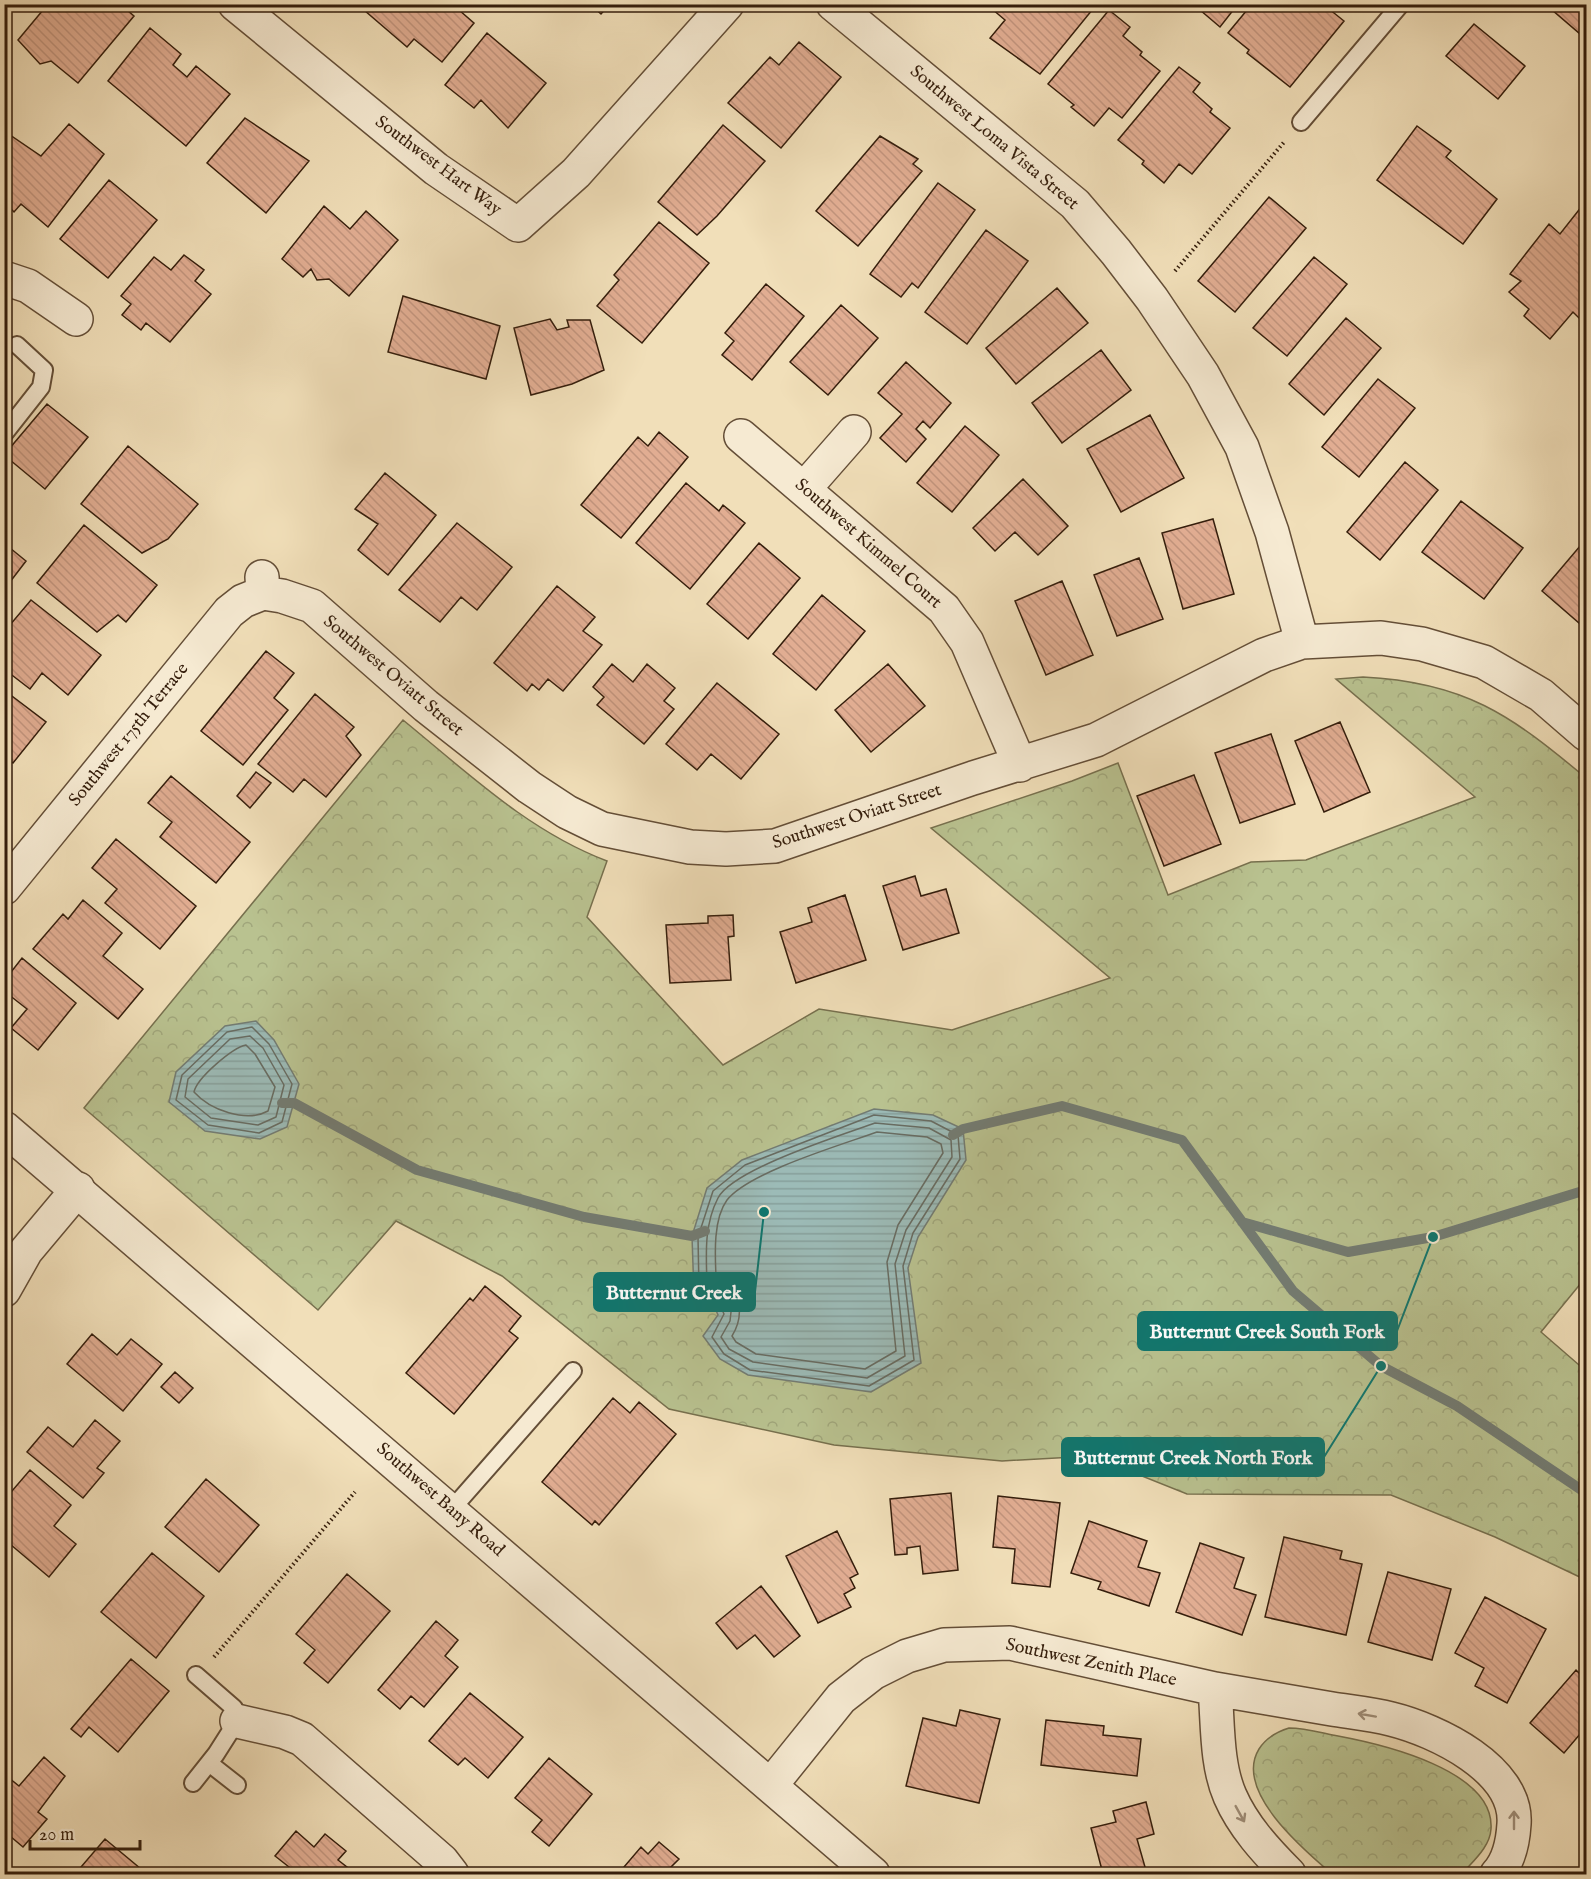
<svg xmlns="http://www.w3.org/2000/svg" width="1591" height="1879" font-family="'IM FELL English',serif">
  <defs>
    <pattern id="forest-crowns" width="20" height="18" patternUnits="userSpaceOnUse" patternTransform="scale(1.5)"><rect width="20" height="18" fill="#b9c290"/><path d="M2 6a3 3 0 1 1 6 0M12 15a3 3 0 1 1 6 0" fill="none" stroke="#a0a67b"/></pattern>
    <pattern id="water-rules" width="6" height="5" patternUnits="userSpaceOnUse" patternTransform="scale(1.5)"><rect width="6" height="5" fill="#9cbbb7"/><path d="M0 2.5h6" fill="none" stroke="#87a09c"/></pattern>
    <pattern id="building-back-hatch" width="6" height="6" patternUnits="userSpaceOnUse" patternTransform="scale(1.5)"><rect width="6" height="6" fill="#e1ad92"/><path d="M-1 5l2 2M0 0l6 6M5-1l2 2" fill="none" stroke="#c2947d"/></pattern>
  </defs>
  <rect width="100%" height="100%" fill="#f1dfb9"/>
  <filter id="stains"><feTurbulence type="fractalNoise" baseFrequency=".00333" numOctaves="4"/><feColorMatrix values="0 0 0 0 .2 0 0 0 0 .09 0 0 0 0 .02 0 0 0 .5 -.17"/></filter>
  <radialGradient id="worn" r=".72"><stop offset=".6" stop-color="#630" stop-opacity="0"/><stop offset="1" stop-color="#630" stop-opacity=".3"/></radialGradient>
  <!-- forest -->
  <path fill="url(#forest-crowns)" stroke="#77704e" stroke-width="1.5" d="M1363,677C1465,682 1511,715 1586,778V1277L1541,1332L1586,1371V1580L1495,1537L1391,1495L1187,1494L1092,1456L1002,1461L834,1445L669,1409L502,1276L396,1221L318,1310L84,1108L403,720C468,773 528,831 607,861L587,917L723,1065L819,1009L952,1030L1110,978L931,828L1072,781L1118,763L1168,895L1251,862L1306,860L1475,797L1336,679Z
    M1289,1728C1305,1728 1322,1733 1338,1736C1381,1744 1495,1770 1491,1829C1490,1847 1473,1861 1462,1874H1332C1305,1851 1233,1791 1259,1749C1266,1738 1276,1732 1289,1728Z"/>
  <!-- water -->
  <path fill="url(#water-rules)" stroke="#737c73" stroke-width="1.5" d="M256,1021L274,1040L299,1084L287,1127L260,1139L205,1131L169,1102L176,1072L225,1026Z
    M874,1109L933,1115L963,1129L966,1160L918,1237L908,1268L921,1363L871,1392L748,1375L720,1359L703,1336L718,1315L712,1301L694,1295L692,1236L707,1188L742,1160Z"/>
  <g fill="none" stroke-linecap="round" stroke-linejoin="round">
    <!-- shore -->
    <path stroke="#686c62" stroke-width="1.5" d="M252,1027L269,1044L292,1084L282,1122L259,1133L208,1125L176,1100L182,1075L227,1032Z
      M250,1036L263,1048L284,1085L276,1117L258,1125L211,1118L185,1097L188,1079L230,1039Z
      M246,1045L255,1054L275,1087L268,1111C246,1123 210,1110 194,1092C197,1078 232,1048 246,1045Z
      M874,1115L931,1121L958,1135L960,1159L913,1233L903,1266L914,1360L869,1386L750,1370L724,1354L712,1337L724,1314L716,1297L699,1289L698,1237L713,1191L745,1165Z
      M875,1123L929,1128L951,1140L952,1157L906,1230L895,1264L905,1356L867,1378L753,1362L729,1349L721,1337L730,1321L731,1312L723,1292L707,1284C706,1254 704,1225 718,1198C733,1169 842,1135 875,1123Z
      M877,1132L927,1137L941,1144L943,1153L898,1225L887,1262L896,1351L865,1369L756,1354L736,1342L732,1336C742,1320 743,1300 728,1285C724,1281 719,1280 716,1276C715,1255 713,1219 727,1200C749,1172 841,1145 877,1132Z"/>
    <!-- stream -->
    <path stroke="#737c73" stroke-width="10" d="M282,1103H294L417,1170L584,1217L692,1236L705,1231
      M953,1135L963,1129L1062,1106L1182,1140L1293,1291L1381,1366L1457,1406L1586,1493
      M1242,1222L1348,1252L1433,1237L1586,1190"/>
  </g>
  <!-- building -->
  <path fill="url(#building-back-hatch)" stroke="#351e0c" stroke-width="1.5" d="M48,4H68L74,10L79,4H120L134,16L78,83L51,61L40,64L18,40Z
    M357,4H452L474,23L442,62L414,39L407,47Z
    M590,4H610L601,14Z
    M996,4H1097L1040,74L990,38L1005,20L992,9Z
    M1193,4H1238L1220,27Z
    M1252,4H1333L1329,9L1344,21L1290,87L1247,53L1249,50L1228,33Z
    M1554,4H1586V39L1551,9Z
    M1109,10L1130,27L1123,36L1142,52L1140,55L1160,71L1122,118L1109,108L1094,126L1071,107L1074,105L1048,84Z
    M1474,24L1525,66L1498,99L1446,56Z
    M150,28L181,54L173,65L187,77L196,66L230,94L186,146L108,81Z
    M487,33L546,83L508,128L481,100L474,108L445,85Z
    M799,42L841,77L781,148L728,103L770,57L779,65Z
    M1179,67L1200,83L1193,92L1212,109L1210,112L1230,128L1192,174L1179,164L1164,183L1142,164L1144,161L1118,140Z
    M245,118L309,161L266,213L207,163Z
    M69,124L104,154L48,227L21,204L14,212L7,205L4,208V136L7,133L41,156Z
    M723,125L765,161L717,216L697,235L658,202Z
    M1417,126L1451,151L1446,157L1497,199L1463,244L1377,180Z
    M880,136L918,159L913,164L922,171L858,246L816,211Z
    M109,180L157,220L108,278L60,239Z
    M938,183L975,210L918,288L912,283L901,297L870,274Z
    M1269,197L1306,228L1235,312L1198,281Z
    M1586,201V277L1580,285L1586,291V314L1581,320L1573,312L1550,339L1524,316L1529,309L1509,292L1521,281L1510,274L1549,224L1560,234Z
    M324,206L350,229L366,211L398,240L349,296L329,279L317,280L311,269L303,277L282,259Z
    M659,222L709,263L642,343L597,306L619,280L614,275Z
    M986,230L1028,261L967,344L925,312Z
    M184,255L204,270L195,281L211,294L170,342L146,323L141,330L122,315L131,304L121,296L154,257L171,270Z
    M1314,257L1347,284L1287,356L1253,328Z
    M766,284L804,316L752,380L722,355L734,341L725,333Z
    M1057,288L1088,323L1016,384L986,348Z
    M403,296L500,326L486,379L388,352Z
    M841,305L878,338L828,395L790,362Z
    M1346,318L1381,348L1324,415L1289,384Z
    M550,319L557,330L569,327L567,320H590L604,370L572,384L531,395L514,328Z
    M1101,350L1131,390L1062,443L1032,403Z
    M906,362L951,403L930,428L923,421L916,429L926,439L906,462L880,438L902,414L878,393Z
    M1378,379L1415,408L1359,477L1322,447Z
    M47,404L88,437L45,489L4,455Z
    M1150,415L1184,478L1121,512L1087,449Z
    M965,426L999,455L952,512L917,483Z
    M659,432L688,457L621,538L581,505L638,437L648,446Z
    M128,446L198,504L168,539L142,553L81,504Z
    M1405,462L1438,490L1380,560L1347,532Z
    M385,473L436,515L388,575L358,550L378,524L355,509Z
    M1023,479L1068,526L1038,555L1015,532L995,551L973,528Z
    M686,483L719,511L723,505L745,523L690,589L636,543Z
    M1461,501L1523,548L1484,599L1422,552Z
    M1213,519L1234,594L1183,609L1162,533Z
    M457,523L512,567L477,610L461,597L440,622L399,590Z
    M84,525L157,585L126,622L118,615L97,632L37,583Z
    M1586,539V629L1542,591Z
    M759,543L800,578L748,639L707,604Z
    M10,548L26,561L10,582L4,578V555Z
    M1139,558L1163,619L1117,636L1094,575Z
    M1062,581L1093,655L1046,675L1015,601Z
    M557,586L595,617L583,631L602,645L563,691L548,679L539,690L532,684L527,691L494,663Z
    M822,595L865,631L816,690L773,654Z
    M31,600L101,655L68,695L42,673L30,689L4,669V632Z
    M266,651L294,673L274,698L288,710L243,765L201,731Z
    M612,664L633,682L647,664L675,688L664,701L674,709L644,744L597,705L604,697L593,687Z
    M888,664L925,706L871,752L835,710Z
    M717,683L779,734L741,779L711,754L697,770L666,744Z
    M4,690L46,722L13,763L4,756Z
    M315,694L354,727L346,736L361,755L326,797L304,779L293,792L258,764Z
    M1340,722L1370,792L1324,812L1295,741Z
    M1271,734L1295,804L1240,823L1215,753Z
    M256,772L271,783L250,808L237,796Z
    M1194,775L1221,844L1164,866L1137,796Z
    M171,776L250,842L216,883L160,837L172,822L148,803Z
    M116,839L196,906L160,949L105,903L117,889L92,868Z
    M915,876L921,896L946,889L959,933L903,950L883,886Z
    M845,895L866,960L796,983L780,932L812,922L808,908Z
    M83,900L122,933L103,956L143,989L118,1019L33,949L63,914L68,919Z
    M733,915L734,936L728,937L731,980L670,983L666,925L708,923V916Z
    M22,958L76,1003L38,1050L11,1028L27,1009L4,991V981Z
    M485,1286L521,1316L509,1331L518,1338L454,1414L406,1373L470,1298L473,1301Z
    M92,1334L117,1355L131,1339L162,1364L123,1411L67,1364Z
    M175,1372L193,1388L179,1403L161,1387Z
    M613,1398L630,1413L639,1402L676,1434L599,1525L595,1521L592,1525L542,1482Z
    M95,1420L120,1441L97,1468L104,1473L83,1498L27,1452L48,1427L73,1447Z
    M30,1470L71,1505L54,1526L76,1544L49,1577L4,1539V1484L12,1491Z
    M206,1479L259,1525L219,1572L165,1527Z
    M951,1493L958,1570L923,1574L920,1546L907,1548V1554L895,1555L890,1499Z
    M998,1496L1060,1503L1050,1587L1012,1583L1015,1549L993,1547Z
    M1089,1521L1147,1541L1138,1567L1160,1573L1149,1606L1098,1589L1101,1582L1071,1573Z
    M837,1531L858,1574L850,1578L855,1588L844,1594L851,1607L818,1623L786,1556Z
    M1284,1537L1342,1551L1340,1559L1362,1564L1346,1635L1265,1617Z
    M1200,1543L1244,1558L1234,1588L1256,1595L1242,1635L1176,1612Z
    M152,1553L204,1596L156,1658L101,1612Z
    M1388,1572L1451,1589L1432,1660L1368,1642Z
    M347,1574L390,1611L328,1683L304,1663L315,1650L296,1634Z
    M761,1586L800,1636L774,1657L755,1635L737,1649L716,1623Z
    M1485,1597L1546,1629L1507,1703L1475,1686L1484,1668L1455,1653Z
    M436,1621L458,1640L445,1656L458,1667L424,1707L411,1696L400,1709L378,1690Z
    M131,1659L169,1691L118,1752L89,1727L81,1737L71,1729Z
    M1576,1670L1586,1680V1727L1564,1753L1530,1723Z
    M470,1693L523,1737L488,1778L465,1758L458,1765L429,1741Z
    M960,1710L1000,1719L979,1803L906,1786L923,1718L956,1726Z
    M1046,1720L1104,1726L1103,1735L1141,1739L1137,1776L1041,1765Z
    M44,1757L65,1776L38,1812L47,1819L23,1847L4,1831V1774L19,1786Z
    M549,1758L592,1794L549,1846L532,1832L542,1820L515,1798Z
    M1146,1802L1154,1834L1137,1839L1147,1874H1103L1091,1828L1116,1822L1113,1811Z
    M296,1831L314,1847L325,1834L346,1851L338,1860L356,1874H298L275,1856Z
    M105,1839L147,1874H75Z
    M659,1842L679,1859L668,1870L673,1874H618L641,1847L648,1854Z"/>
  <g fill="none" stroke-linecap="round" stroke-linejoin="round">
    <!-- service casing -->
    <g stroke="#644e37" stroke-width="20">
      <path id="service" d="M1301,122L1401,4
        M4,434L41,387L44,370L17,345
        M451,1510L573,1371
        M209,1763L237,1785
        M193,1783L216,1754L237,1721L234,1708L196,1675"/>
    </g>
    <!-- minor casing -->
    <g stroke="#644e37" stroke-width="36">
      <path id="minor" d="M235,4L436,169L518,225L576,173L727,4
        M833,4L1075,204L1116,252L1152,299L1203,375L1242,447L1272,532L1302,642
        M4,278L28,286L76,319
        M741,436L944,609L967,642L1020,765
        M804,489L854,432
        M262,577L263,593L282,596L312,606L426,706L529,787L567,812L602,829L690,847L726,849L775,846L973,778L1096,740L1264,655L1302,642L1381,638L1422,644L1484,662L1541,695L1586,734
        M4,888L229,612L243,601L263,593
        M4,1290L26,1251L78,1189
        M237,1721L285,1732L302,1739L442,1861L452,1874
        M771,1785L841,1698L873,1673L907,1656L944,1645L1010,1643L1215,1689
        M1289,1874C1266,1851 1243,1826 1230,1796C1216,1764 1218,1723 1215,1689C1254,1696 1293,1702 1332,1709C1351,1712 1372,1714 1391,1719C1436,1730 1518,1769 1514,1824C1513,1841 1509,1861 1497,1874"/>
    </g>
    <!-- tertiary casing -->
    <g stroke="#644e37" stroke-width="36">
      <path id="tertiary" d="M4,1128L873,1874"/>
    </g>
    <!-- path -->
    <path stroke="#351e0c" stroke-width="4" stroke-dasharray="1.5 3" stroke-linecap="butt" d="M1175,271L1285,141
      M214,1657L355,1492"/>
    <!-- service -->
    <use href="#service" stroke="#f6ead2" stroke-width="16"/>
    <!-- minor -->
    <use href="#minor" stroke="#f6ead2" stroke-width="33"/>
    <!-- tertiary -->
    <use href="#tertiary" stroke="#f6ead2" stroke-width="33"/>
  </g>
  <!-- one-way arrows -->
  <defs><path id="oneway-shaft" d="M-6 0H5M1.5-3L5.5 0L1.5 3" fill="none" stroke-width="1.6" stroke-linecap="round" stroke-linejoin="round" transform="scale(1.5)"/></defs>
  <g stroke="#9f8e79">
    <use href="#oneway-shaft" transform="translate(1367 1715) rotate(-170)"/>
    <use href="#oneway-shaft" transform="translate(1240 1814) rotate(61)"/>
    <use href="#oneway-shaft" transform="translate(1514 1820) rotate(-90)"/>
  </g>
  <g text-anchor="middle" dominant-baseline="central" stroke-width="6" stroke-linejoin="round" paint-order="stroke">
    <!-- street labels -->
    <g font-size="18" fill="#351e0c" stroke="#f6ead2">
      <text transform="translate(994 138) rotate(40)">Southwest Loma Vista Street</text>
      <text transform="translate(438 166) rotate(37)">Southwest Hart Way</text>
      <text transform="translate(868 544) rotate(41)">Southwest Kimmel Court</text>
      <text transform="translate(393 676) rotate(40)">Southwest Oviatt Street</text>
      <text transform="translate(129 735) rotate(-51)">Southwest 175th Terrace</text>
      <text transform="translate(857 817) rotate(-18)">Southwest Oviatt Street</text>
      <text transform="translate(440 1500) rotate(41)">Southwest Bany Road</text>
      <text transform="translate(1091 1663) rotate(12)">Southwest Zenith Place</text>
    </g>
  </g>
  <!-- callouts -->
  <path fill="none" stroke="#0f766e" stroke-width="2" d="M764 1212L755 1292M1433 1237L1397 1331M1381 1366L1324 1457"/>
  <g fill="#0f766e" stroke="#f6ead2" stroke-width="2">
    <circle cx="764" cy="1212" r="6"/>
    <circle cx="1433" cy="1237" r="6"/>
    <circle cx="1381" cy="1366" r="6"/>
  </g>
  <g fill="#0f766e" stroke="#0f766e" stroke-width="2">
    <rect x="594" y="1273" width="161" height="38" rx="6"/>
    <rect x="1138" y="1312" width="259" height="38" rx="6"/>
    <rect x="1062" y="1438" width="262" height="38" rx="6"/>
  </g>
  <g font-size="20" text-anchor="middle" font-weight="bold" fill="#fff">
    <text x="674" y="1299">Butternut Creek</text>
    <text x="1267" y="1338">Butternut Creek South Fork</text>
    <text x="1193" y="1464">Butternut Creek North Fork</text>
  </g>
  <!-- margin -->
  <rect width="1591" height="1879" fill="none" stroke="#f1dfb9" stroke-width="24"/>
  <rect x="6" y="6" width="1579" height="1867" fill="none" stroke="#351e0c" stroke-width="3"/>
  <rect x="12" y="12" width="1567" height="1855" fill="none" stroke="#351e0c" stroke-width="1.5"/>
  <!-- scale -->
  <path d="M30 1840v9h110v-9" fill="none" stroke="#351e0c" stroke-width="3"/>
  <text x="39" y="1840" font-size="18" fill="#351e0c" stroke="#f6ead2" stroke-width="4.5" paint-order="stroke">20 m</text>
  <rect width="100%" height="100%" filter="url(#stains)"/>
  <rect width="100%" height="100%" fill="url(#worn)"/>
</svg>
